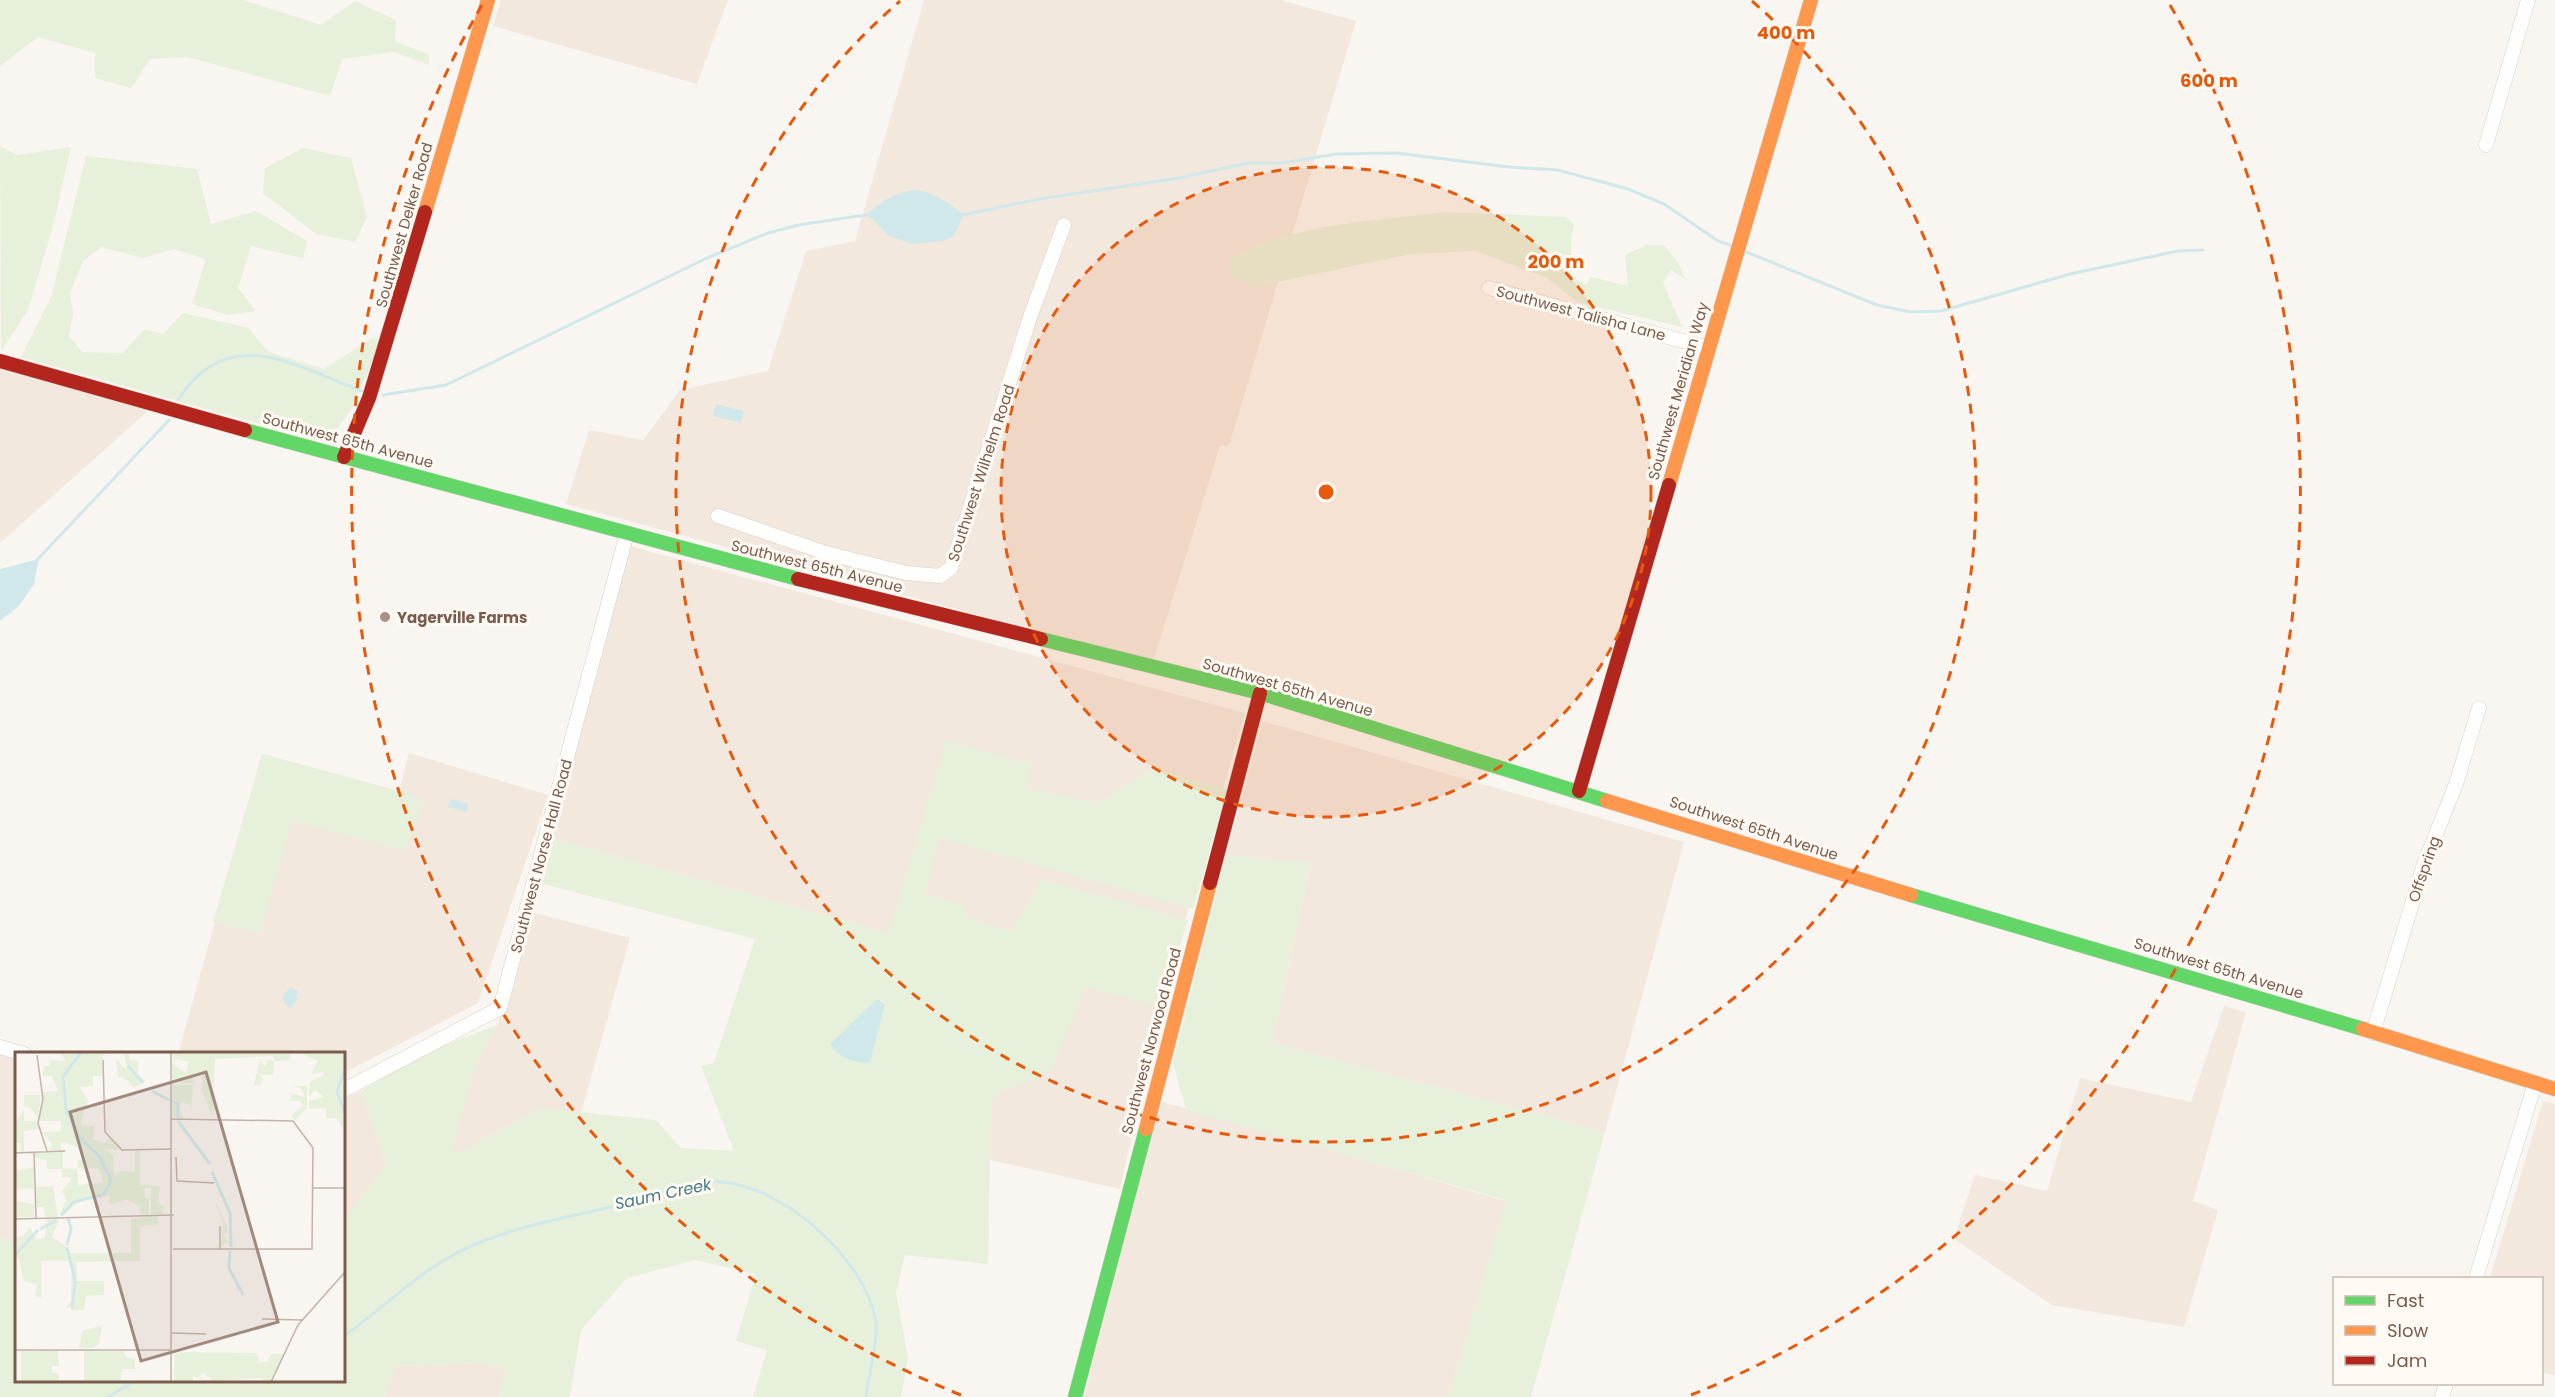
<svg xmlns="http://www.w3.org/2000/svg" width="2555" height="1397" font-family="Poppins,sans-serif">
  <rect width="100%" height="100%" fill="#f9f5f0"/>
  <!-- residential -->
  <path fill="#f2e8de" d="M501,0H728L697,84L493,26Z
    M924,0H1280L1356,21L1229,446H1220L1153,662L566,504L589,430L643,440L680,390L768,371L806,251L855,241Z
    M0,368L149,410L0,543Z
    M630,546L1245,713L1160,1008L1120,1189L990,1160L991,1097L1051,1070L888,933L551,838Z
    M1263,721L1684,842L1605,1132L1272,1043L1311,863L1226,855Z
    M409,753L548,795L478,1003L344,1073V1054H178L262,754L399,791Z
    M535,913L630,938L581,1113L540,1108L463,1151L451,1153L475,1064L497,1025Z
    M2224,1006L2246,1012L2193,1201L2218,1210L2184,1327L2052,1305L1954,1239L1975,1175L2047,1191L2080,1078L2191,1102Z
    M0,1054L16,1058V1244L0,1237Z
    M361,1091L386,1165L344,1220V1099Z
    M1160,1101L1506,1201L1448,1397H1084Z
    M2543,1101L2555,1104V1376L2542,1372V1278H2490Z
    M485,1363L506,1370L499,1397H384L395,1366Z"/>
  <!-- green -->
  <path fill="#e7f0db" d="M0,0H243L321,25L355,1L396,20L395,41L428,54L429,65L394,52L342,59L330,96L188,57L150,59L131,88L95,78V53L38,37L0,66Z
    M0,146L17,155L71,147L53,226L28,310L1,351Z
    M303,148L351,158L367,217L355,242L316,234L263,193L265,168Z
    M86,156L197,169L211,224L256,211L307,241L303,258L251,246L238,288L256,311L228,315L192,304L206,259L174,249L143,258L101,247L83,261L70,293L73,313L69,336L82,352L123,353L144,329L163,334L183,313L248,328L269,352L324,369L372,338L382,339L353,406L328,443L21,357L51,297Z
    M1445,212L1566,217L1574,225L1571,240V276L1586,285L1591,277L1628,286L1625,255L1646,245H1664L1678,262L1685,279L1671,270L1663,282L1682,327L1577,302L1547,278L1476,251L1411,254L1253,287L1232,277L1229,259C1296,222 1371,222 1445,212Z
    M946,741L1032,764L1026,788L1098,803L1155,767L1227,790L1193,909L940,838L925,894L966,905L963,916L1011,931L1041,879L1188,920L1160,1008L1086,987L1051,1071L991,1097L988,1264L905,1255L896,1293L908,1358L901,1397H753L767,1350L736,1341L756,1274L695,1260L627,1278L581,1330L570,1397H499L506,1370L485,1363L395,1366L384,1397H0V1237L16,1244V1380H344V1220L386,1165L361,1091L430,1051L497,1025L475,1064L452,1153L463,1151L540,1108L656,1120L681,1148L734,1151L701,1066L714,1063L755,939L543,884L551,838L888,933Z
    M262,754L399,791L424,801L405,851L292,821L260,933L213,922Z
    M1226,855L1311,863L1272,1043L1605,1132L1531,1397H1448L1506,1200L1186,1110L1173,1063Z"/>
  <!-- water -->
  <path fill="#d0e8ea" d="M917,190C934,193 950,203 964,215L953,237L944,241L912,244L889,236L867,214C884,200 895,192 917,190Z
    M716,404L744,411L741,423L713,416Z
    M39,559L34,584L19,606L0,621V569Z
    M451,799L468,804L466,812L448,807Z
    M290,987L298,991L296,997L298,999L289,1009L282,998Z
    M877,999L885,1004L870,1063C854,1063 839,1058 830,1044Z"/>
  <g fill="none" stroke-linecap="round" stroke-linejoin="round">
    <!-- stream -->
    <path stroke="#d0e8ea" stroke-width="3" d="M962,215L1039,199L1179,178L1248,163H1281L1337,154L1396,153L1509,167L1558,170L1628,189L1664,204L1718,241L1732,246
      M1744,251L1877,305L1911,312L1941,311L2070,274L2178,251L2203,250
      M383,395L446,385L707,258L768,233L798,225L872,214
      M178,400C227,321 295,366 362,391
      M37,560L169,420
      M344,1336C380,1311 413,1277 453,1255C508,1225 571,1218 631,1202C656,1196 697,1179 723,1182C785,1188 865,1259 876,1321C879,1337 868,1379 866,1397
      M231,1380H260
      M108,1397L136,1380"/>
    <!-- street casing -->
    <g stroke="#d7d1cb" stroke-width="15">
      <path id="street" d="M2486,145L2528,0
        M1489,288L1708,348
        M718,516L826,553L906,573L940,576L951,568L1030,317L1064,225
        M816,584L826,553
        M2373,1033L2424,864L2456,784L2479,708
        M0,1047L24,1054
        M344,1090L500,1008L627,533
        M2476,1278L2535,1083
        M2442,1397L2446,1384"/>
    </g>
    <!-- fast casing -->
    <g stroke="#d9d2cb" stroke-width="15">
      <path id="fast" d="M245,430L798,579
        M1041,639L1260,693L1607,801
        M1911,895L2363,1029
        M1075,1397L1146,1129"/>
    </g>
    <!-- slow casing -->
    <g stroke="#d9d2cb" stroke-width="15">
      <path id="slow" d="M425,212L488,0
        M1669,485L1811,0
        M1607,801L1911,895
        M2363,1029L2555,1089
        M1146,1129L1210,883"/>
    </g>
    <!-- jam casing -->
    <g stroke="#d9d2cb" stroke-width="15">
      <path id="jam" d="M0,361L245,430
        M344,457L369,398L425,212
        M798,579L1041,639
        M1579,791L1669,485
        M1210,883L1260,693"/>
    </g>
    <!-- street -->
    <use href="#street" stroke="#fefefd" stroke-width="14"/>
    <!-- fast -->
    <use href="#fast" stroke="#63d668" stroke-width="14"/>
    <!-- slow -->
    <use href="#slow" stroke="#ff974d" stroke-width="14"/>
    <!-- jam -->
    <use href="#jam" stroke="#b3261e" stroke-width="14"/>
  </g>
  <!-- distance rings -->
  <circle cx="1326" cy="492" r="325" fill="#e8590c" fill-opacity=".12"/>
  <g fill="none" stroke="#e8590c" stroke-width="3" stroke-dasharray="10 8">
    <circle cx="1326" cy="492" r="325"/>
    <path d="M1752 1A650 650 0 1 1 900 1"/>
    <path d="M961 1395A974 974 0 0 1 482 5M2170 5A974 974 0 0 1 1691 1395"/>
  </g>
  <!-- markers -->
  <circle fill="#a69286" stroke="#fffaf3" stroke-width="2" cx="385" cy="617" r="6"/>
  <g text-anchor="middle" dominant-baseline="central" stroke-width="6" stroke-linejoin="round" paint-order="stroke">
    <!-- street labels -->
    <g font-size="15" fill="#7a5c4d" stroke="#fffaf3">
      <text transform="translate(404 225) rotate(-74)">Southwest Delker Road</text>
      <text transform="translate(1581 313) rotate(15)">Southwest Talisha Lane</text>
      <text transform="translate(1678 391) rotate(-74)">Southwest Meridian Way</text>
      <text transform="translate(348 440) rotate(15)">Southwest 65th Avenue</text>
      <text transform="translate(981 473) rotate(-72)">Southwest Wilhelm Road</text>
      <text transform="translate(817 566) rotate(14)">Southwest 65th Avenue</text>
      <text transform="translate(1288 687) rotate(16)">Southwest 65th Avenue</text>
      <text transform="translate(1754 828) rotate(18)">Southwest 65th Avenue</text>
      <text transform="translate(541 856) rotate(-75)">Southwest Norse Hall Road</text>
      <text transform="translate(2424 869) rotate(-71)">Offspring</text>
      <text transform="translate(2219 968) rotate(17)">Southwest 65th Avenue</text>
      <text transform="translate(1151 1041) rotate(-75)">Southwest Norwood Road</text>
    </g>
    <!-- poi labels -->
    <g font-size="15" font-weight="bold" fill="#7a5c4d" stroke="#fffaf3" text-anchor="start">
      <text x="397" y="617">Yagerville Farms</text>
    </g>
    <!-- water labels -->
    <g font-size="16" font-style="italic" fill="#437c86" stroke="#fffaf3">
      <text transform="translate(663 1194) rotate(-12)">Saum Creek</text>
    </g>
  </g>
  <!-- overview -->
  <g transform="translate(15 1052)">
    <rect width="330" height="330" fill="#f9f5f0"/>
    <path d="M45,0H93L88,3L87,24H78V34L64,35L73,48L65,73L79,74L78,87L88,91L95,86L105,98L91,97L98,104L99,124L107,119L120,120V98H125V133L145,134L143,150L149,155L148,162H136V136H130L129,145L134,147V162H125V154L112,148L95,152L94,144L63,150L47,164V155L52,149L47,139L57,126L47,125V117H32V109L20,105V101L48,100V116L62,117L63,133L88,130L84,117L63,116V108H71L69,97L46,90V98H34L37,92L27,80L46,79V69H23L28,40L43,39L37,24H28L29,14H34L35,8L50,9ZM113,0L115,8L123,9V22L130,29L119,36L111,27L103,25L101,8L112,18L109,3ZM283,0L275,3L274,9H259L258,23L243,22L248,26L245,33H239L245,7L250,15L252,8L259,9L258,4L200,7L198,52L201,55L197,64L186,36L188,25L183,21L177,23L179,32L157,30V11L171,21L174,10L161,7L159,10L157,1ZM309,0H330L328,78L322,66H311V56L294,57V49L309,45L300,38L294,45L295,30L309,23L308,20L296,22L303,9L286,1ZM157,33H178L176,57L174,52L166,51L164,57L169,66L157,65ZM276,34H292V56L280,68L276,64L288,53L285,49H274L277,42L290,45L286,36ZM9,43H26L23,65L14,55H9ZM9,57V69H21L24,77L9,79V100H5V91H0V71ZM0,111L3,118L19,115L18,137H0ZM38,134L43,165H30L29,155H21V135ZM200,148L214,180L208,183L214,190L206,194L208,172ZM2,149L19,152V165H2ZM142,164L144,173L125,174V209L61,210L62,229H89V243L71,244L69,258L57,259L56,255L51,256L56,249L57,209H26V246L20,244L22,232L9,229L3,205L0,206V185L8,184L15,176L22,188L30,185L32,167L44,168L37,185L51,194V201H116V167ZM87,274L84,292L78,296H64L68,278ZM43,298L44,314H37V321L44,322V330H6V299ZM69,299H109L111,306L120,307V317H107L105,330H69ZM169,300L239,301L243,302L244,310H252L256,302H269L255,330L245,326L198,329L189,321L184,324L190,328L178,324V330H159L160,302Z" fill="#e7f0db"/>
    <path fill="none" stroke="#d0e8ea" stroke-width="3" d="M113,14L128,31M330,17L322,40L330,61M137,39L154,48M158,49L163,53V66M163,69L195,112M197,120L215,161L216,195M46,163L59,150L89,142L96,128L84,104L63,84L51,57L48,25L66,0M25,177L42,168M52,193L56,177L53,166M52,195L60,229L57,257M215,199L214,216L228,243M0,203L23,178"/>
    <path fill="none" stroke="#c2b3aa" stroke-width="1.5" d="M156,0V330M22,3L28,47L23,71L32,99M88,8L90,80L107,98L157,97M156,67L278,69L298,96L297,197H158M19,100L21,166M0,101L50,99M161,105L162,129L199,131M297,136H330M0,167L159,163M205,174V197M247,267L287,268M157,281L191,282M0,298H156M256,330L283,273L330,220"/>
    <path fill="#9f8a7d" fill-opacity="0.15" stroke="#9f8a7d" stroke-width="3" d="M191,20L263,270L126,309L55,60Z"/>
    <rect width="330" height="330" fill="none" stroke="#7a5c4d" stroke-width="3"/>
  </g>
  <circle cx="1326" cy="492" r="9" fill="#e8590c" stroke="#fffaf3" stroke-width="3"/>
  <g font-size="18" text-anchor="middle" font-weight="bold" fill="#e8590c" stroke="#fffaf3" stroke-width="6" stroke-linejoin="round" paint-order="stroke">
    <text x="1786" y="39">400 m</text>
    <text x="2209" y="87">600 m</text>
    <text x="1556" y="268">200 m</text>
  </g>
  <!-- legend -->
  <rect x="2333" y="1277" width="210" height="108" fill="#fffaf3" stroke="#cabbb1" stroke-width="1.5"/>
  <rect x="2345" y="1296" width="30" height="9" fill="#63d668" stroke="#cabbb1" stroke-width="1.5"/>
  <text x="2387" y="1307" font-size="18" fill="#7a5c4d">Fast</text>
  <rect x="2345" y="1326" width="30" height="9" fill="#ff974d" stroke="#cabbb1" stroke-width="1.5"/>
  <text x="2387" y="1337" font-size="18" fill="#7a5c4d">Slow</text>
  <rect x="2345" y="1356" width="30" height="9" fill="#b3261e" stroke="#cabbb1" stroke-width="1.5"/>
  <text x="2387" y="1367" font-size="18" fill="#7a5c4d">Jam</text>
</svg>
